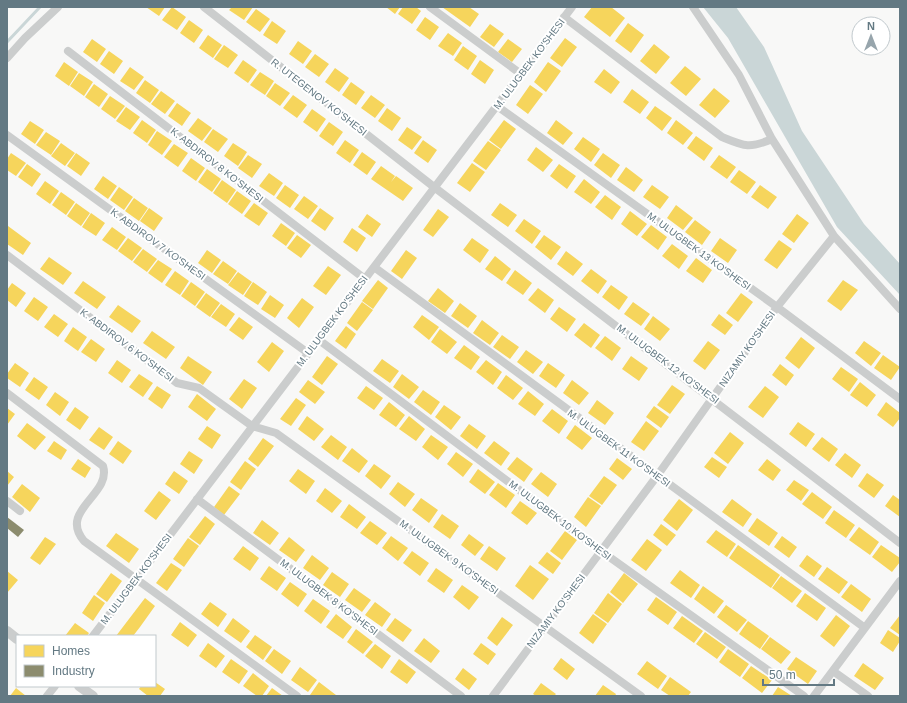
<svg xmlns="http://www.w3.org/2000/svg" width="907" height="703" font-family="Arial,sans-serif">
  <rect width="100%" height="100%" fill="#f8f8f7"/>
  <!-- water -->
  <path fill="#cad6d7" d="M703,7H736L764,47L802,131L864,224L900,264V295L837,227L728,38Z"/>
  <!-- homes -->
  <path fill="#f6d55c" d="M146,7H165L159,16Z
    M172,7L186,17L177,30L162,20Z
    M232,7H253L244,20L229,10Z
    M386,7H400L395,14Z
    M403,7H416L421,11L412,24L398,14Z
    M442,7H469L479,14L470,27Z
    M592,7H611L625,18L610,37L584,17Z
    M256,9L270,19L260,32L246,22Z
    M425,17L439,27L430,40L416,30Z
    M189,20L203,30L194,43L180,33Z
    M272,21L286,31L277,44L263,35Z
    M628,23L644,35L631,53L615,41Z
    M490,24L504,34L494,47L480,37Z
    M448,33L462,43L453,56L438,46Z
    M208,35L222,45L213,58L199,48Z
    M565,38L577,47L562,67L550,58Z
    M92,39L106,49L97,62L83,52Z
    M508,39L522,49L512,62L498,52Z
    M298,41L312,51L303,64L289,54Z
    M654,44L670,57L656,74L640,61Z
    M224,45L238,55L228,68L214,59Z
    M463,46L477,56L468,70L454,60Z
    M109,51L123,61L114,74L100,64Z
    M315,54L329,64L319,77L305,67Z
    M243,60L257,70L248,83L234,73Z
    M480,60L494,70L485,84L471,74Z
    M64,62L78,72L69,86L55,76Z
    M548,62L561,71L546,92L534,82Z
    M685,66L701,79L686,96L670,83Z
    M130,67L144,77L134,90L120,81Z
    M335,68L349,78L339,92L325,82Z
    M604,69L620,82L611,94L594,82Z
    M260,72L274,81L265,95L250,85Z
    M79,73L93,82L84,96L70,86Z
    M145,80L159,90L150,103L136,93Z
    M351,82L365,92L356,105L342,95Z
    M275,83L290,93L280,106L266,96Z
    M94,84L108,94L99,107L85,97Z
    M530,85L543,94L528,114L516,105Z
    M714,88L730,101L715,118L699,105Z
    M632,89L649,102L640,114L623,102Z
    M161,91L175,101L165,114L151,104Z
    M293,95L307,105L297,118L283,108Z
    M371,95L385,105L375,118L361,108Z
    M110,96L125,106L115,119L101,109Z
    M177,103L191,113L182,126L168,116Z
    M655,106L672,118L662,131L646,118Z
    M126,107L140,117L130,130L116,121Z
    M387,108L401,118L392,131L378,121Z
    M312,109L326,119L317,132L303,122Z
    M198,118L212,128L202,141L188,131Z
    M142,120L156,130L147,143L133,133Z
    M504,120L516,129L501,149L489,140Z
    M556,120L573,133L563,145L547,133Z
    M676,120L693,133L683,145L667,133Z
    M30,121L44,130L35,144L21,134Z
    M329,122L343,132L333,146L319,136Z
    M407,127L422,137L412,150L398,140Z
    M213,129L228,139L218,152L204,142Z
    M157,131L172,141L162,155L148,145Z
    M46,132L60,141L51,155L36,145Z
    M696,136L713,148L704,161L687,148Z
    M583,137L600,149L591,162L574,149Z
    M345,140L359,150L350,163L336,153Z
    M423,140L437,150L428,163L414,153Z
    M488,141L501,150L486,170L473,161Z
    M61,143L75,153L65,166L51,156Z
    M233,143L247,152L238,166L224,156Z
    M174,144L188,153L178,167L164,157Z
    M536,147L553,160L543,172L527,160Z
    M362,152L376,162L367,175L353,165Z
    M11,153L26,163L16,176L7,170V159Z
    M76,153L90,163L81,176L67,166Z
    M603,153L620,165L611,178L594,165Z
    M248,155L262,164L252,178L238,168Z
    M719,155L736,167L727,179L710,167Z
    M191,158L205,168L196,181L182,171Z
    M472,163L485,172L470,192L457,183Z
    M27,164L41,174L32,187L18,177Z
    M559,164L576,176L567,189L550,176Z
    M381,166L395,176L391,182L396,176L413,188L403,201L371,179Z
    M626,167L643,180L634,192L617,180Z
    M207,169L221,179L212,192L198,182Z
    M739,170L756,182L747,194L730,182Z
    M269,173L283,183L274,196L259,186Z
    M103,176L117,186L108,199L94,189Z
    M584,179L600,192L591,204L574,192Z
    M222,180L236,190L227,203L213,193Z
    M45,181L59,191L50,204L36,194Z
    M285,185L299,195L290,208L276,198Z
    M652,185L669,197L660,209L643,197Z
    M760,185L777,197L768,209L751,197Z
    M119,187L133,197L124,210L110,200Z
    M237,191L251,201L242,214L228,204Z
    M61,192L75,202L66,215L52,205Z
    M605,195L621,207L612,220L595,207Z
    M304,196L318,206L308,219L294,209Z
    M134,198L148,208L139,221L125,211Z
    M76,203L90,213L81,226L67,216Z
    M254,203L268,213L259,226L244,216Z
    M500,203L517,215L508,227L491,215Z
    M676,205L693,218L683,230L667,218Z
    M149,208L163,218L154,231L140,221Z
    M320,208L334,218L325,231L311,221Z
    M438,209L449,217L433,237L423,230Z
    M630,211L647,224L637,236L621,224Z
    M91,213L105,223L96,236L82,227Z
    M367,214L381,224L372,237L358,227Z
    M797,214L809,223L794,243L782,234Z
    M524,219L541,231L532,244L515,231Z
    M695,220L711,232L702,245L685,232Z
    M281,223L295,233L286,246L272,236Z
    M651,225L667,237L658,250L641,237Z
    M8,226L31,243L23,255L7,244Z
    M112,227L126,237L117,250L102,240Z
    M352,228L366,238L357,252L343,242Z
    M297,235L311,245L301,258L287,248Z
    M544,235L561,247L551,260L535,247Z
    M128,238L142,248L132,261L118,251Z
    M472,238L489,250L480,263L463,250Z
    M720,238L737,250L728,263L711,251Z
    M779,240L792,249L777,269L764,260Z
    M672,244L688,256L679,269L662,256Z
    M143,249L157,259L147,272L133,262Z
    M207,250L221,260L212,273L198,263Z
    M406,250L417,258L402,279L391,271Z
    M566,251L583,264L573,276L557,264Z
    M495,256L511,269L502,281L485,269Z
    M49,257L72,273L63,285L40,269Z
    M696,258L712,270L703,283L686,271Z
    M158,260L172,269L162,283L148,273Z
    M223,261L237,271L228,284L213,274Z
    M328,266L341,275L326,295L313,286Z
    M591,269L607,281L598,294L581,281Z
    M515,270L532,283L523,295L506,283Z
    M175,271L189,281L180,295L165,285Z
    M238,272L252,282L243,295L228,285Z
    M378,280L388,288L373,309L362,301Z
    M843,280L858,290L841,311L827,301Z
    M83,281L106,297L97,309L74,293Z
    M191,282L205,292L195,306L181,296Z
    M253,282L267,292L258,305L244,296Z
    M12,283L26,293L16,307L7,300V290Z
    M611,285L628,297L619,310L602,297Z
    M438,288L454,301L445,313L428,301Z
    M538,288L554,300L545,313L528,300Z
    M206,293L220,303L210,317L196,307Z
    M741,293L753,302L738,322L726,313Z
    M270,295L284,305L275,318L261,309Z
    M34,297L48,307L38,321L24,311Z
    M302,298L314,307L299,328L287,318Z
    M362,302L373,310L357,331L347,323Z
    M633,302L650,314L641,326L624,314Z
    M460,303L477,316L468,328L451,316Z
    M221,304L235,314L226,327L211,317Z
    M118,305L141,321L132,333L109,317Z
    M559,307L576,319L567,332L550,319Z
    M54,314L68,324L58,337L44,327Z
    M719,314L733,325L725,335L711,325Z
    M422,315L439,327L429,340L413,327Z
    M653,316L670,329L660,341L644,329Z
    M239,317L253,327L243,340L229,330Z
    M482,320L499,333L490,345L473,333Z
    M584,323L600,335L591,348L574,335Z
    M346,326L356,334L346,349L335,341Z
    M73,327L87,337L78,351L64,341Z
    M440,329L457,342L447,354L431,342Z
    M152,331L175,347L166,359L143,343Z
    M502,335L519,347L510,359L493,347Z
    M605,336L621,348L612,361L595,348Z
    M801,337L815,348L799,369L785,358Z
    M91,339L105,349L96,362L81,352Z
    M708,341L720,350L705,370L693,361Z
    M864,341L881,353L871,366L855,353Z
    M272,342L284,351L269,372L257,362Z
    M464,345L480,357L471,370L454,358Z
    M526,350L543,362L533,374L517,362Z
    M883,355L900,367L891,380L874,368Z
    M188,356L212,372L203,385L180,368Z
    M327,356L338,364L322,385L312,377Z
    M631,356L648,368L639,381L622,369Z
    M382,359L399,371L390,383L373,371Z
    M117,360L131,370L122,383L108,373Z
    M486,360L502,372L493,385L476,372Z
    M15,363L29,373L20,387L7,378V374Z
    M548,363L565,375L556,388L539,376Z
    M780,364L794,375L786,386L772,375Z
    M841,367L858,379L849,392L832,379Z
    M139,374L153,383L143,397L129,387Z
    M402,374L419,387L409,399L393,387Z
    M506,375L523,388L513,400L497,388Z
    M34,377L48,387L39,400L25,390Z
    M244,379L257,388L242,409L229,399Z
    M308,380L325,392L315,404L299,392Z
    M572,380L589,393L579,405L563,393Z
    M860,382L876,395L867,407L850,395Z
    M672,385L685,394L670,414L657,405Z
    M157,386L171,395L162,409L148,399Z
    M366,386L383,398L374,410L357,398Z
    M765,386L779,397L763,418L748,407Z
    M423,390L440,402L431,415L414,402Z
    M528,391L544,404L535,416L518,404Z
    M55,392L69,402L60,416L46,405Z
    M197,394L216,409L207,421L188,407Z
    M296,398L306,405L291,426L280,419Z
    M597,400L614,413L605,425L588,413Z
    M389,402L405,415L396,427L379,415Z
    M886,402L900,413V418L893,427L877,415Z
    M444,405L461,417L451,430L435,417Z
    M654,406L669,417L661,428L646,417Z
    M75,407L89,417L80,430L66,420Z
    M7,408L15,414L7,425Z
    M552,409L568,421L559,434L542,421Z
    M307,416L324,429L314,441L298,429Z
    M409,416L425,429L416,441L399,429Z
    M646,421L659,431L644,451L631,442Z
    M798,422L815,434L806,447L789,434Z
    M27,423L46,437L35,450L17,436Z
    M469,424L486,436L477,449L460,436Z
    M575,425L592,438L582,450L566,438Z
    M207,426L221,435L212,449L198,439Z
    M99,427L113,437L104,450L89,440Z
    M730,432L744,443L728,464L714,453Z
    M331,435L347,447L338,460L321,447Z
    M431,435L448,447L438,460L422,447Z
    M822,437L838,449L829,462L812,449Z
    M263,438L274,446L258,467L248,459Z
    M54,441L67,450L61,460L47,451Z
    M118,441L132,451L123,464L109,454Z
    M494,441L510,453L501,466L484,453Z
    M352,448L368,461L359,473L342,461Z
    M189,451L203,460L194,474L180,464Z
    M456,452L473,464L463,477L447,464Z
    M845,453L861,465L852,478L835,465Z
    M517,457L533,469L524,482L507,469Z
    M712,457L727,467L719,478L704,467Z
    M617,458L632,469L623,480L609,469Z
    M78,459L91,468L85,478L71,469Z
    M767,459L781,470L773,481L758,470Z
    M245,461L256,469L241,490L230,482Z
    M374,464L391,476L381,489L365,476Z
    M298,469L315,481L306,494L289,481Z
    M478,469L495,482L485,494L469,482Z
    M7,471L14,477L7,486Z
    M174,471L188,481L179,494L165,484Z
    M541,472L557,484L548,497L531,484Z
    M867,473L884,485L874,498L858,486Z
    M604,476L617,485L602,505L589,496Z
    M794,480L809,490L801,501L786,490Z
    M398,482L415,494L405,507L389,494Z
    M498,483L515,495L506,508L489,495Z
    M22,484L40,498L30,512L12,497Z
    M229,486L240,494L224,515L214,507Z
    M325,488L342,501L332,513L316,501Z
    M159,491L171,500L156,520L144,511Z
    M812,492L832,507L823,519L802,504Z
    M893,495L900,500V517L885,506Z
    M588,497L601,506L586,527L574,517Z
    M421,498L438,510L429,523L412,510Z
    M679,499L693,510L677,531L663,520Z
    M732,499L752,514L743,527L722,512Z
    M520,501L537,513L527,525L511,513Z
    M349,504L366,517L357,529L340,517Z
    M834,510L855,525L846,538L825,523Z
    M442,514L459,526L450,539L433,527Z
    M205,516L215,524L200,545L189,537Z
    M757,518L778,533L769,546L748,531Z
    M262,520L279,533L270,545L253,533Z
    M370,521L387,533L377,545L360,533Z
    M661,524L676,535L667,546L653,535Z
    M859,527L879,542L870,555L849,540Z
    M716,530L736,544L727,557L706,542Z
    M565,531L577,540L562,560L550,551Z
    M116,533L139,549L129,563L106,546Z
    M469,534L484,545L475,556L461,545Z
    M391,536L408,548L398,561L382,548Z
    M782,536L797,547L789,558L774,547Z
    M45,537L56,544L40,565L30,558Z
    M289,537L305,550L296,562L279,550Z
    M188,538L199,546L184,567L173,559Z
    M647,539L662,550L646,571L631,560Z
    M738,545L780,575L771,588L729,558Z
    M881,545L900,558V562L892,572L872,557Z
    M243,546L259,558L250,571L233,559Z
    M489,546L506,558L497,571L480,559Z
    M412,551L429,563L420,576L403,563Z
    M547,552L561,563L553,574L538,563Z
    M312,555L329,568L320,580L303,568Z
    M807,555L822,566L814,577L799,566Z
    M171,563L182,570L167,591L156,583Z
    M530,565L549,579L533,600L515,586Z
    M269,566L286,578L277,591L260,579Z
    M827,567L848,582L839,594L818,579Z
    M436,568L453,580L444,593L427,581Z
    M680,570L700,585L691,598L670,583Z
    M7,571L18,580L7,593Z
    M332,572L349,584L340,597L323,585Z
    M111,573L122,581L107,602L96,594Z
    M624,573L638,584L623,603L610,592Z
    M781,576L802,591L792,603L772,588Z
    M290,582L307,594L298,607L281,594Z
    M851,584L871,599L862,612L841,597Z
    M462,585L479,597L469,610L453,597Z
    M703,586L724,601L714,614L694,599Z
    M354,588L371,600L362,612L345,600Z
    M608,593L622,604L608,623L594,613Z
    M805,593L826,608L817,621L796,606Z
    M94,595L105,603L93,621L82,613Z
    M656,597L677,612L668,625L647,610Z
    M145,598L155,606L140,627L133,636H116Z
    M313,599L330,611L321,624L304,611Z
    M210,602L227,614L218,627L201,614Z
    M375,602L391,614L382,627L365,615Z
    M726,605L747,620L737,632L717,617Z
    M336,614L352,627L343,639L326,627Z
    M593,614L607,624L593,644L579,633Z
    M836,615L850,626L834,647L820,636Z
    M900,615V635L890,628Z
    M682,616L703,631L694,643L673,628Z
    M502,617L513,625L497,646L487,638Z
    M233,618L250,631L241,643L224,631Z
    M395,618L412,630L403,642L386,630Z
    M748,621L769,636L760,649L739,634Z
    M180,622L197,635L188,647L171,635Z
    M75,623L89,633L87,636H65Z
    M356,629L373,642L363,654L347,642Z
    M888,630L900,638V641L893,652L880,643Z
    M705,632L726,647L717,659L696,644Z
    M255,635L272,647L263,660L246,647Z
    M770,637L791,652L781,664L761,649Z
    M424,638L440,651L431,663L414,651Z
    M208,643L225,656L216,668L199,656Z
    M481,643L496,654L488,665L473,654Z
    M375,644L391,656L382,669L365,656Z
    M274,649L291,661L282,674L265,661Z
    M728,649L749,664L740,677L719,662Z
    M796,657L817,671L808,684L787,669Z
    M561,658L575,669L567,680L553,669Z
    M231,659L248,671L239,684L222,672Z
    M399,659L416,672L407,684L390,672Z
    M647,661L667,676L658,689L637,674Z
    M863,663L884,678L875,690L854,676Z
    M751,666L772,680L762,693L742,678Z
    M300,667L317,680L308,692L291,680Z
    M463,668L477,679L469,690L455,679Z
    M253,673L269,686L262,696H257L243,686Z
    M670,677L691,692L688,696H670L661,690Z
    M155,682L165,689L160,696H148L139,689L141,686H155Z
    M319,682L336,695L335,696L310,695Z
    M541,683L556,694L554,696H536L533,694Z
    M603,685L616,694L615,696H595Z
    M778,687L792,696H772Z
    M16,688L26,696H10Z
    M272,688L283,696H266Z"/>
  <!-- industry -->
  <path fill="#8c8c6e" d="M7,517L24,530L18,537L7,528Z"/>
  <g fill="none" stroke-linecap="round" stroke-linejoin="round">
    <!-- stream -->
    <path stroke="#cad6d7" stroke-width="3" d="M7,42L40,7"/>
    <!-- minor -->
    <path stroke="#cbcdcd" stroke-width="8" d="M204,7L434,187L900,543
      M430,7L521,74
      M693,7L739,75L772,139L834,236L900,309
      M564,17L722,137C744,146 749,149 772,139
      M68,51L365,279
      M7,58L25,38L58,7
      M497,106L777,307L900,399
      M7,135L308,353
      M7,255L177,383L199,388L252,426L276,433L641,696
      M374,267L865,628
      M319,340L601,551L804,696
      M7,393L103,466C112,495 58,510 84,541L297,696
      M197,499L461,696
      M7,501L20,511
      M93,636L572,7
      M833,671L868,696
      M47,696L55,686
      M493,696L657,476L777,307L834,236
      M814,696L900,581"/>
    <!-- tertiary -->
    <path stroke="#cbcdcd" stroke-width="10" d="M7,631L17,639
      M79,686L93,696"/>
  </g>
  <g text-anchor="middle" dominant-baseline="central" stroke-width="4" stroke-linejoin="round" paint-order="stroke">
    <!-- street labels -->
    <g font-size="10" fill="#637983" stroke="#fff">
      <text transform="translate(529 64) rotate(-53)">M. ULUGBEK KO'SHESI</text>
      <text transform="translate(319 97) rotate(38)">R. UTEGENOV KO'SHESI</text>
      <text transform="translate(217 165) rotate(38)">K. ABDIROV 8 KO'SHESI</text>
      <text transform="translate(158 244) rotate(36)">K. ABDIROV 7 KO'SHESI</text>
      <text transform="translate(699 251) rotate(36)">M. ULUGBEK 13 KO'SHESI</text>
      <text transform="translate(332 321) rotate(-53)">M. ULUGBEK KO'SHESI</text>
      <text transform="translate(127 345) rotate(37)">K. ABDIROV 6 KO'SHESI</text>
      <text transform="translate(747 349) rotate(-55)">NIZAMIY KO'SHESI</text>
      <text transform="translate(668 364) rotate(37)">M. ULUGBEK 12 KO'SHESI</text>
      <text transform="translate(619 448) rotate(36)">M. ULUGBEK 11 KO'SHESI</text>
      <text transform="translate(560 520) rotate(37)">M. ULUGBEK 10 KO'SHESI</text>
      <text transform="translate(449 557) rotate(36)">M. ULUGBEK 9 KO'SHESI</text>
      <text transform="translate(136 579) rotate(-53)">M. ULUGBEK KO'SHESI</text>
      <text transform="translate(329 597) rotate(37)">M. ULUGBEK 8 KO'SHESI</text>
      <text transform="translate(556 611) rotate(-53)">NIZAMIY KO'SHESI</text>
    </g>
  </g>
  <!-- border -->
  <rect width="907" height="703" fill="none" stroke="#637983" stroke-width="16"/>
  <!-- legend -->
  <rect x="16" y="635" width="140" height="52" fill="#ffffff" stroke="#c1c9cd"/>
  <rect x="24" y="645" width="20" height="12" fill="#f6d55c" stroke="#c1c9cd"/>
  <text x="52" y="655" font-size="12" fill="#637983">Homes</text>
  <rect x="24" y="665" width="20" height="12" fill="#8c8c6e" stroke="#c1c9cd"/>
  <text x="52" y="675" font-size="12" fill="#637983">Industry</text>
  <!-- north arrow -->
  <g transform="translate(871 36)"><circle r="19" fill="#ffffff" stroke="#c1c9cd"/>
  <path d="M0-3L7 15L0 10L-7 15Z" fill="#97a5ac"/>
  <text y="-6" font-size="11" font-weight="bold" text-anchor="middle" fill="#637983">N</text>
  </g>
  <!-- scale -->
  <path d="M763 679v6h71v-6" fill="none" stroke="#637983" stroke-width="2"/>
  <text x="769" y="679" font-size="12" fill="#637983" stroke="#ffffff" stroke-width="3" paint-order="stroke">50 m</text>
</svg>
